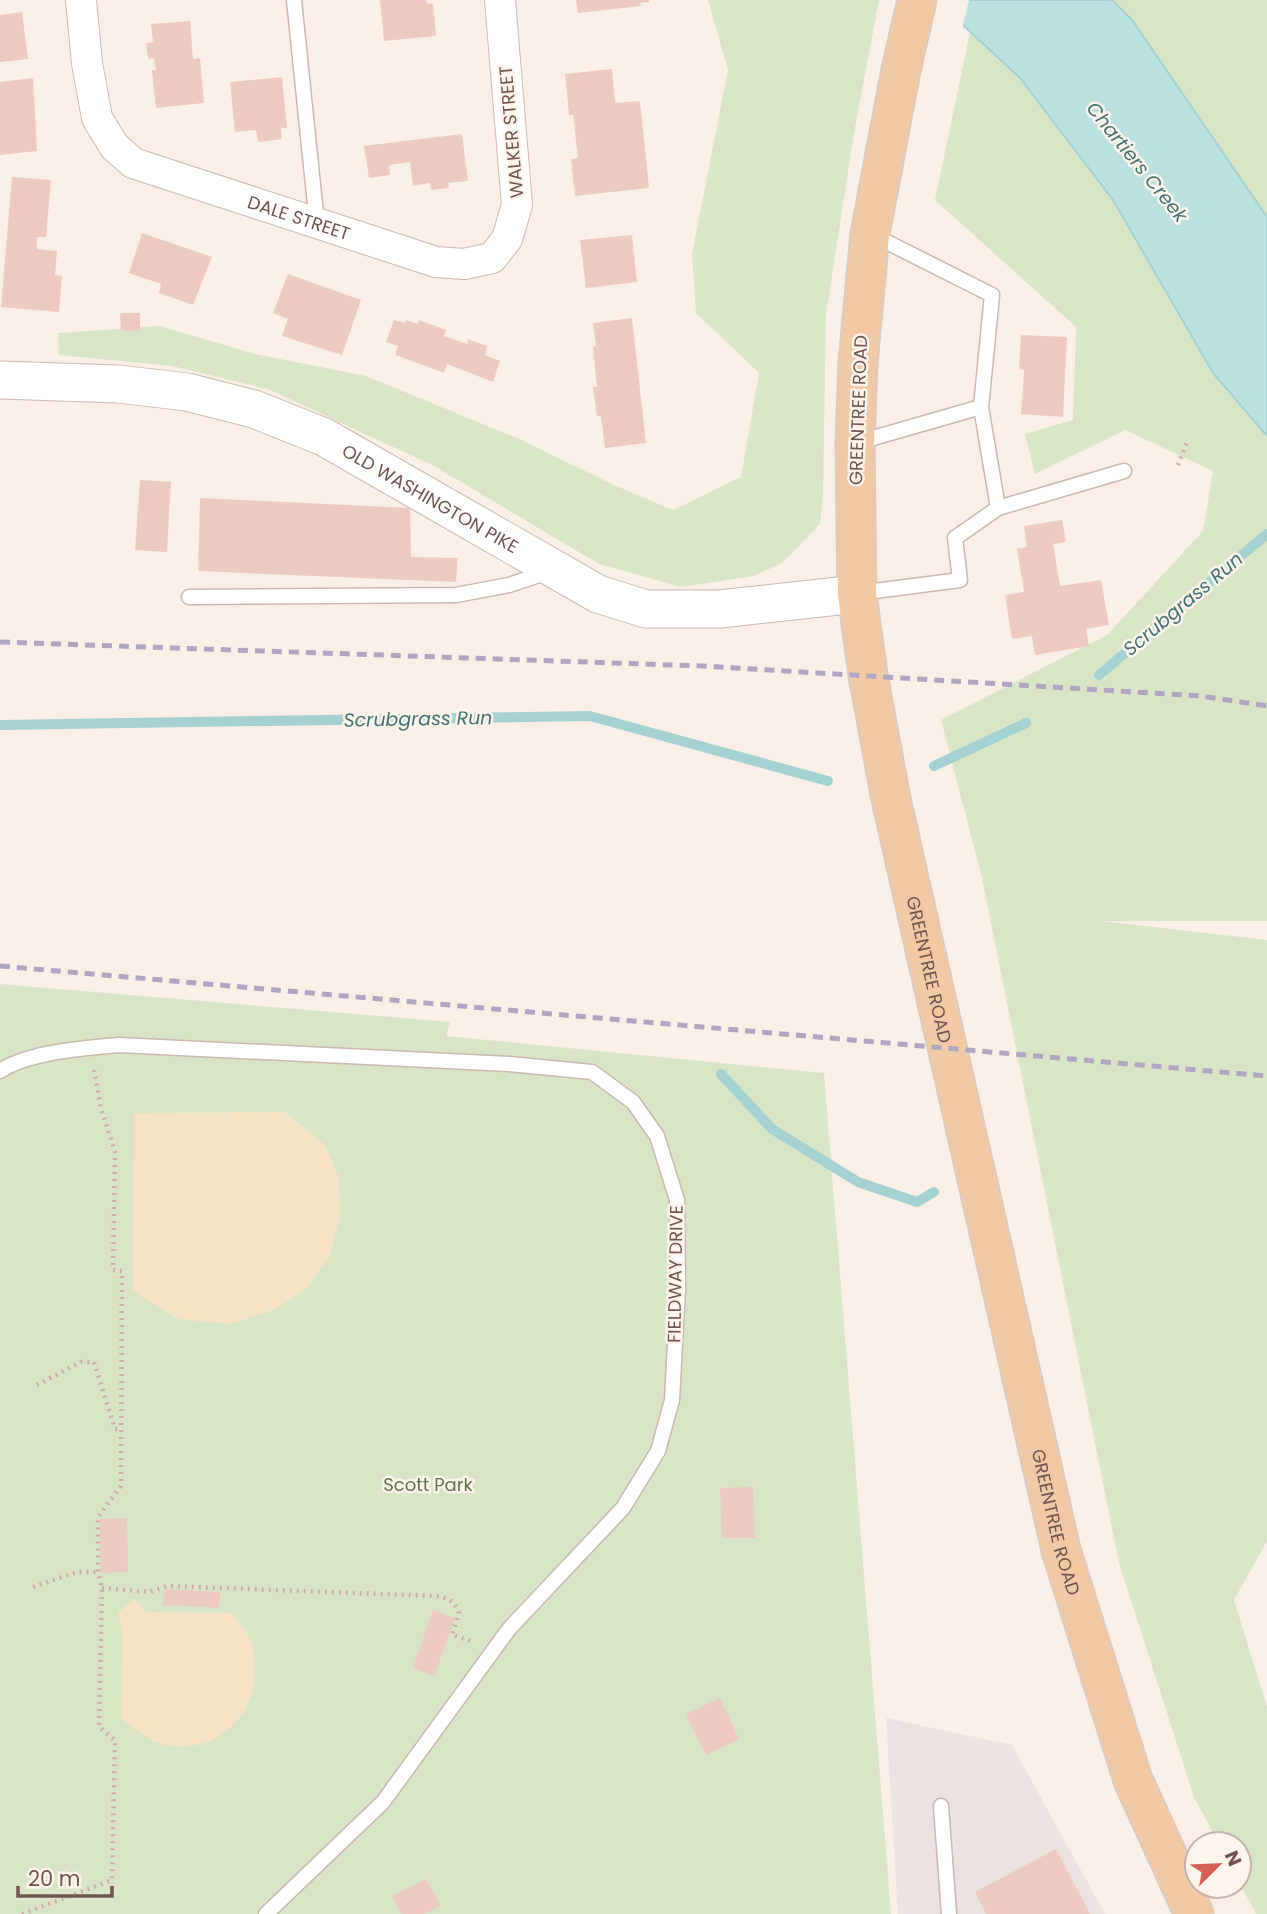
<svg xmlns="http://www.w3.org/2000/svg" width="1267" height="1914" font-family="Poppins,sans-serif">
  <rect width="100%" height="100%" fill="#faefe6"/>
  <!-- industrial -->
  <path fill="#eae3df" d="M886,1718L1012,1745L1105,1914H898Z"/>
  <!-- green -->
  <path fill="#d8e6c6" d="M708,0H879L854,133L826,315L823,493L820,524L782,563L754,576L681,587L599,564L434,466L268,389L172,366L59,355L58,333L160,326L255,354L366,376L517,438L614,485L673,510L741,477L759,373L696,313L692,254L728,70Z
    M1112,0H1267V217L1132,20Z
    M970,32L1020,78L1113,200L1213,373L1267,436V921H1101L1267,940V1541L1234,1600L1267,1707V1914H1256L1239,1882V1844H1219L1194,1797L1119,1563L982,878L941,720L1107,635L1203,531L1213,471L1125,430L1035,474L1025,434L1073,420L1076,327L935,200Z
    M0,984L450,1022L446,1036L824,1073L891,1914H0Z"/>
  <!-- sand -->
  <path fill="#f6e3c4" d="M285,1112L325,1145L339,1178L340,1219L329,1257L306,1289L276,1309L230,1324L178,1319L133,1291L134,1113Z
    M134,1599L146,1612L232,1613C238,1622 249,1634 252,1645C267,1697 231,1752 173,1746C152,1744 137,1731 121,1718L123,1638L118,1613Z"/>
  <!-- water -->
  <path fill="#bce1e1" stroke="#a4d2d2" stroke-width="2" d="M936,0H1112L1132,20L1267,217V436L1213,373L1113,200L1020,78Z"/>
  <!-- pier -->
  <path fill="#faefe6" d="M933,0H969L962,29L934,3Z"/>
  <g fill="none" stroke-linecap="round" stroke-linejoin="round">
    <!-- stream -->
    <path stroke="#a4d2d2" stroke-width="10" d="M1099,675L1267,534
      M0,725L590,716L828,781
      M934,766L1026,723
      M721,1074L772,1129L858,1182L917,1202L934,1192"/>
  </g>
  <!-- building -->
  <path fill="#edcbc0" d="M380,0H426L427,4L433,3L436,36L384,41Z
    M576,0H649V2L640,3L641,6L578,13Z
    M22,12L28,59L0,62V15Z
    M190,21L193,59L200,58L204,103L156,108L152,70H156L154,58L148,59L146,43L153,42L151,24Z
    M612,69L615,103L640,101L649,188L575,196L571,159L578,158L573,115H569L565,74Z
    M282,77L287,128H281L282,139L258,142L256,130L235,132L230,82Z
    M33,78L37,151L0,155V82Z
    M462,134L468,181L448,183L449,188L431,190L430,183L413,186L410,162L389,165L390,175L369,178L364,146Z
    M12,177L51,180L46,237H37V249L57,251L55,275L62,276L59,312L1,307Z
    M142,233L212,257L193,305L159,293L161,284L129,273Z
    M632,235L637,282L586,288L580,240Z
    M288,274L361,300L342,355L282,336L288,319L273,313Z
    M120,313H140V331L121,330Z
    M632,318L646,443L605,448L601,416H597L593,387H597L593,347L596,346L593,323Z
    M394,320L405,323L406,320L418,324L419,320L446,330L444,336L467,344L468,339L487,346L485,355L500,361L493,382L447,364L444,373L395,355L398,346L386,342Z
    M1021,335L1067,337L1063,417L1021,414L1024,370L1019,369Z
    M140,480L171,482L167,552L135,550Z
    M200,498L410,508L411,557L458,558L456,582L198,571Z
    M1062,520L1066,542L1053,544L1060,586L1101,580L1109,625L1086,629L1089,646L1035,655L1032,636L1012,639L1005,595L1024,592L1017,549L1027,547L1024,526Z
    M753,1487L755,1538H722L720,1488Z
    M127,1518L128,1572L101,1573L100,1519Z
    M164,1589L220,1592L219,1608L163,1605Z
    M433,1610L455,1618L434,1676L413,1668Z
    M720,1698L739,1739L706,1755L686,1714Z
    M1056,1849L1090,1914H986L975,1892Z
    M426,1879L441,1906L424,1914H401L392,1896Z"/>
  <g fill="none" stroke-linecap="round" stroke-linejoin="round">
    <!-- service casing -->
    <g stroke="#cdb8b0" stroke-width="17">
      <path id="service" d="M294,0L317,224
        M859,442L981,407L992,295L871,234
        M998,508L1124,471
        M859,593L960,580L955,538L998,508L981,407
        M189,597L456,595L509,585L548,572
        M0,1071C28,1052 85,1048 119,1045L509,1064L592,1072L633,1102L657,1136L677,1200L678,1288L672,1400L658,1451L623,1508L509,1629L383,1802L266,1914
        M941,1806L949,1914"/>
    </g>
    <!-- minor casing -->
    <g stroke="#cdb8b0" stroke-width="32">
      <g id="minor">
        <path id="s1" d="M81,0L87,63L97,118L114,146L133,163L436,262L464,264L492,258L507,239L517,205L500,0"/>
      </g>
    </g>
    <!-- tertiary casing -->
    <g stroke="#cdb8b0" stroke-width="39">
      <g id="tertiary">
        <path id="s2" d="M0,380L118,384L187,392L254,409L324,437L598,594L646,609H720L857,594"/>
      </g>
    </g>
    <!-- primary casing -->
    <g stroke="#d4ccca" stroke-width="41">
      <g id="primary">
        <path id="s3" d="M917,0L901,70L870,234L858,363L855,443L857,594L868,675L891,799L1061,1550L1133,1780L1194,1914"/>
      </g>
    </g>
    <!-- path -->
    <path stroke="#d1aea4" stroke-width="4.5" stroke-dasharray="2 5" stroke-linecap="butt" d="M1178,465L1187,442
      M37,1385L81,1362H94L115,1429H121
      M33,1587L77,1572H98
      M102,1588L149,1592L167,1586L435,1596C448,1598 454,1600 459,1613L452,1635L474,1642
      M22,1914L112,1880L115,1740L99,1727L102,1588L98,1572V1517L121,1486L122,1271L113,1270L115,1152L101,1108L94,1070"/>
    <!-- service -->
    <use href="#service" stroke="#fff" stroke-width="14"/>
    <!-- minor -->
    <use href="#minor" stroke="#fff" stroke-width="30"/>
    <!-- tertiary -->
    <use href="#tertiary" stroke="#fff" stroke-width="37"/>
    <!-- primary -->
    <use href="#primary" stroke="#f2c9a5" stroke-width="38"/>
    <!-- rail -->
    <path stroke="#b1a6c2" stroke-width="5" stroke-dasharray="10 7" stroke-linecap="butt" d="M0,642L702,666L1201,696L1267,706
      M0,966L1267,1076"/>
  </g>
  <g text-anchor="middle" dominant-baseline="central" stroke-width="5" stroke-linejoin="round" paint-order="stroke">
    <!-- street labels -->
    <g font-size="18" fill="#70544d" stroke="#fdf4ec">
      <text transform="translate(511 132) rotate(-95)">WALKER STREET</text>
      <text stroke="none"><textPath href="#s1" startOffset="352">DALE STREET</textPath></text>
      <text transform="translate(858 410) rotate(-88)">GREENTREE ROAD</text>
      <text stroke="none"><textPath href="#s2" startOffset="455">OLD WASHINGTON PIKE</textPath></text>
      <text stroke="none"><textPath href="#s3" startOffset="982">GREENTREE ROAD</textPath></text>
      <text transform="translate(675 1274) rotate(-89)">FIELDWAY DRIVE</text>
      <text stroke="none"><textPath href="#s3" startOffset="1549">GREENTREE ROAD</textPath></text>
    </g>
    <!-- park labels -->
    <g font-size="18" fill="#5c7547" stroke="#fdf4ec">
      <text x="428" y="1484">Scott Park</text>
    </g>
    <!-- water labels -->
    <g font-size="19" font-style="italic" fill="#427474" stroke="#fdf4ec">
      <text transform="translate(1137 162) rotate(51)">Chartiers Creek</text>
      <text transform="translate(1183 604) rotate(-40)">Scrubgrass Run</text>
      <text transform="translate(418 719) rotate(-1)">Scrubgrass Run</text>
    </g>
  </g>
  <!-- north arrow -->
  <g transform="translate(1218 1865) rotate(66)"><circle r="33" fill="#fdf4ec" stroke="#c5b4ac" stroke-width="2"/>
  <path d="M0-5L12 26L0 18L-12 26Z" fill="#d76057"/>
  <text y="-10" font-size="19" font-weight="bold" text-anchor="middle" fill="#70544d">N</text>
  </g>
  <!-- scale -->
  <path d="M18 1886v10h94v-10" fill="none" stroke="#70544d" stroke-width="3.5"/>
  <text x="28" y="1886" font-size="21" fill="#70544d" stroke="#fdf4ec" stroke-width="5" paint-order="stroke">20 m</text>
</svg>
